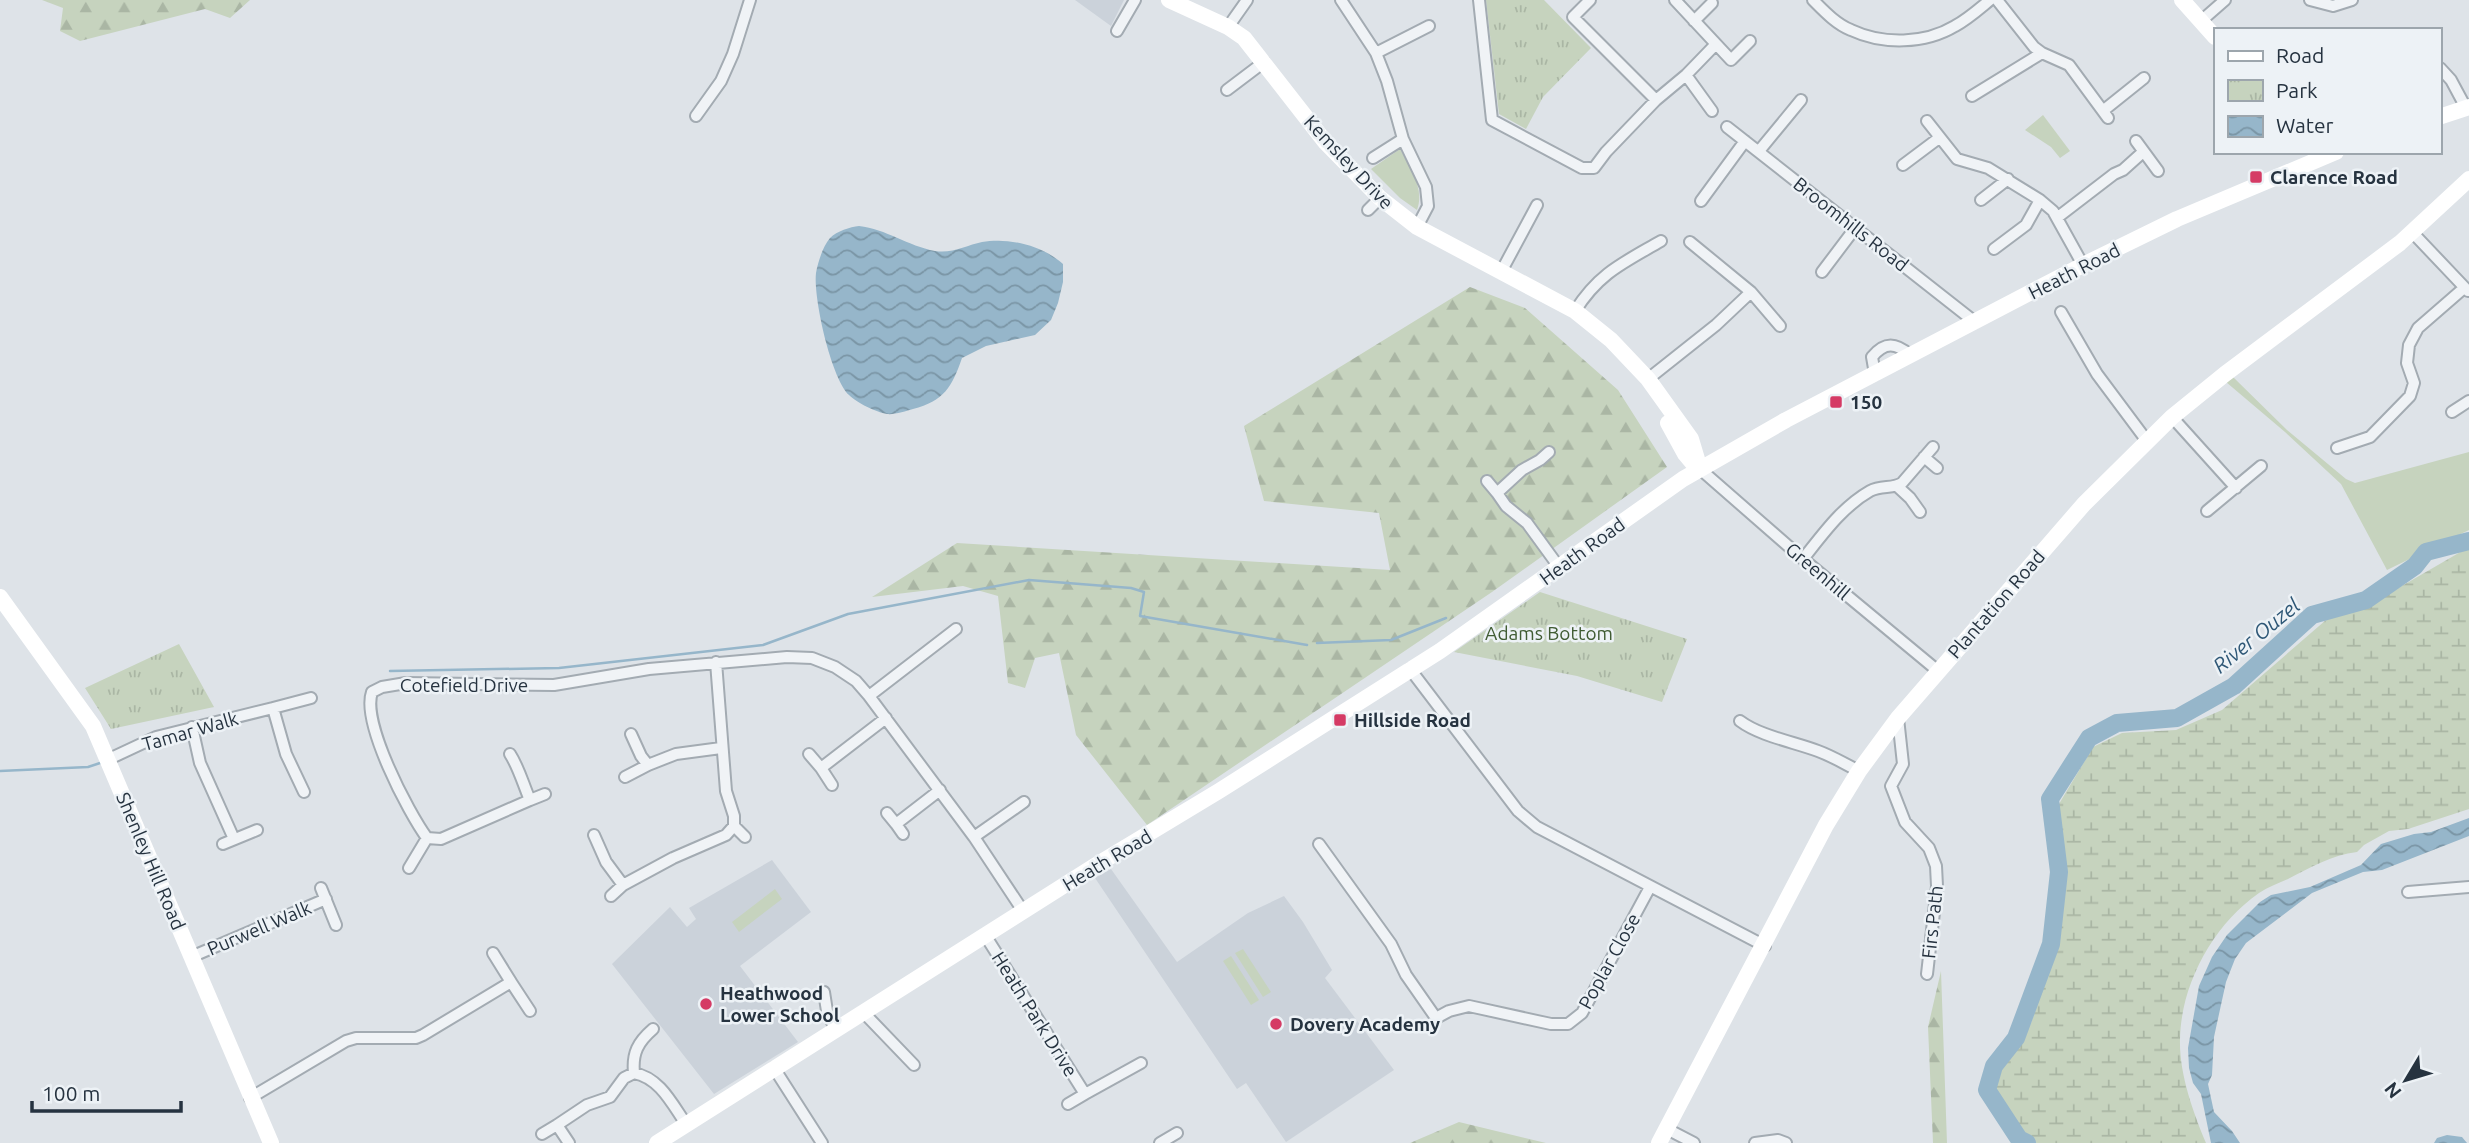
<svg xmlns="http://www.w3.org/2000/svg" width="2469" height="1143" font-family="Ubuntu,sans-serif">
  <defs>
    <pattern id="forest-firs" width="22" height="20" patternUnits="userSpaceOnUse" patternTransform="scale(1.75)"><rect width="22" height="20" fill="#c6d3be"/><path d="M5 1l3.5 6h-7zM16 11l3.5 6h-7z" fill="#aab6a4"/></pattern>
    <pattern id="wetland-marsh" width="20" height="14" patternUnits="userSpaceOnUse" patternTransform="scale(1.75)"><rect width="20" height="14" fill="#c6d3be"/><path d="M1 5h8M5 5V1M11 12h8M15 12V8" fill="none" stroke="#aab6a4"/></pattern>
    <pattern id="park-tufts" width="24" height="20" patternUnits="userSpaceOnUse" patternTransform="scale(1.75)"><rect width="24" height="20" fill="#c6d3be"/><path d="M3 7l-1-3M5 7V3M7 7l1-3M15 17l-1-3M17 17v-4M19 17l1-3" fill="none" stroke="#aab6a4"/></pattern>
    <pattern id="water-waves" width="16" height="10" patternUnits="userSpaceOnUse" patternTransform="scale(1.75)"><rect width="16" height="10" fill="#96b6ca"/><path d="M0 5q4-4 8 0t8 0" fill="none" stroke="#7a95a5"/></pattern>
  </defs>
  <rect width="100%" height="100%" fill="#dee3e8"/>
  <!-- built -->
  <path fill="#cbd2da" d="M1075,0H1124L1111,26Z
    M772,860L811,912L740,966L798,1042L714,1094L612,964L670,907L687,927L696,919L689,908Z
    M1111,869L1177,962L1248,913L1284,896L1303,922L1332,970L1325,978L1394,1070L1286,1142L1246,1083L1237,1089L1095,878Z"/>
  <!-- grass -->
  <path fill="#c6d3be" d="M2043,115L2070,151L2060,158L2051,147L2025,130Z
    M1400,149C1410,169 1425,188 1417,210L1400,198L1371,169Z
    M2233,377L2287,430L2346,479L2355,483L2469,452V530L2387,570L2341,484L2285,432L2226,382Z
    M775,889L782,899L739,932L732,922Z
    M1243,949L1271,992L1263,997L1235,953Z
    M1231,956L1259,1000L1251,1005L1223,961Z"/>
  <!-- forest -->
  <path fill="url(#forest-firs)" d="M42,0H250L230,18L205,9L80,41L60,31L63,8Z
    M1470,287L1525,308L1618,390L1667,467L1492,592L1147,825L1076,735L1059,653L1035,658L1025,688L1008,683L998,596L963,586L872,597L957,543L1390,570L1379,513L1264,501L1244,426Z
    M1941,971L1947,1143H1933L1928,1027Z
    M1459,1122L1546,1143H1410Z"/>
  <!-- wetland -->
  <path fill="url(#wetland-marsh)" d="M2469,547V809L2408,829L2389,831L2364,845L2357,852C2332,855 2311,867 2288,879C2279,883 2268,887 2259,893C2213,925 2181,984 2180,1039C2179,1073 2193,1112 2206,1143H2034L2022,1136L1991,1087L2031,1023L2057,945L2063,874L2059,804L2093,747L2122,733L2176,730L2222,710L2326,620L2369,605Z"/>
  <!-- park -->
  <path fill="url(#park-tufts)" d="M1486,0H1544L1591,48L1543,97L1526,129L1499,114Z
    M1540,592L1687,639L1662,702L1577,676L1454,652Z
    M179,644L214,707L111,729L85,688Z"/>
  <!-- water -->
  <path fill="url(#water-waves)" d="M859,226C886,229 908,246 935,251C952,254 967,245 982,242C1009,237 1043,246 1063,264V282L1058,303L1051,320L1035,335L986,346L962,358C952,387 944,401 913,409C906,411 894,415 887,414C876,412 857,403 849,395C831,378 813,297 816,273C818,262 823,246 830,238C837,231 850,227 859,226Z
    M2469,818V836L2382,870L2363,872L2312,893L2246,943L2235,959L2226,982L2214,1037L2212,1075L2208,1084L2214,1112L2232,1131L2240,1143H2211L2201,1094L2193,1083L2189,1068L2188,1048L2199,986L2212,957L2227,935L2260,902L2271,895L2310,887L2361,865L2381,844L2414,834L2431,832Z
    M2447,1135L2462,1137L2467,1143H2434L2437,1138Z"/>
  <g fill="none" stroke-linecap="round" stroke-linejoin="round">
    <!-- stream -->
    <path stroke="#96b6ca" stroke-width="2.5" d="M1317,643L1391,640L1446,618
      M390,671L559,668L763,645L848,614L1029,580L1131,588L1144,592L1140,616L1307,645
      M0,771L88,767L100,763"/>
    <!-- river -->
    <path stroke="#96b6ca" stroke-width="18" d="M2027,1143L2019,1139L1987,1090L1994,1066L2016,1038L2051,944L2059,872L2050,799L2089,738L2117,723L2177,718L2234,686L2312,615L2366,600L2415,566L2426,552L2469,541"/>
    <!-- street casing -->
    <g stroke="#a3abb2" stroke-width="14">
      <path id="street" d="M1341,0L1376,53L1387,81L1403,139L1426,187L1428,206L1417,227
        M1479,0L1492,120L1582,168H1594L1606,152L1656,100
        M1590,0L1573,17L1656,100L1686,75L1716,44
        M1675,0L1731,60L1750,41
        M1813,0C1824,11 1836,24 1851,30C1883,45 1925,44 1955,26C1968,19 1979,9 1990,0
        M1997,0L2034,47L2042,53L2069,65L2108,118
        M2310,0L2333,6L2352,0
        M1694,21L1712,3
        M2201,21L2225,0
        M1228,27L1247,0
        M1117,31L1135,0
        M1376,53L1429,26
        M2440,68L2451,80L2466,108
        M1686,75L1712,111
        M1227,90L1264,62
        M1972,96L2042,53
        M2104,110L2144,78
        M696,116L721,81L733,54L750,0
        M1927,121L1957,159L1988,168L2040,200L2053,211L2083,265
        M1727,127L1975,322
        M2136,141L2158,171
        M1759,151L1801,100
        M1373,158L1403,139
        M1903,165L1939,138
        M1981,200L2008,179
        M1701,201L1745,141
        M1368,210L1380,198
        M2058,217L2114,174L2123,170L2143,152
        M2412,232L2468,291
        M1994,249L2026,225L2040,200
        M1501,272L1537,205
        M1822,272L1856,227
        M1751,292L1780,326
        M1575,311C1599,273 1623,263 1661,241
        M2061,312L2097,374L2147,441
        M1875,374L1872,357C1885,341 1896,343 1910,355
        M1648,379L1716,325L1751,292L1690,242
        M2452,412L2469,401
        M2172,417L2236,488
        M2337,448L2370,437L2410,396L2414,383L2407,363L2409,345L2418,328L2464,288
        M1549,452L1540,460L1522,470L1497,493L1506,506L1527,523L1559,567
        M1924,457L1937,468
        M1700,469L1803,559L1938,671
        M1487,481L1497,493
        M1897,486L1910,498L1920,512
        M2207,511L2261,466
        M1803,559C1823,534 1842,507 1870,491C1881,485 1893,489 1902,483L1933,447
        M1410,669L1518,811L1537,827L1765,946
        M869,696L956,629
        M273,708L311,698
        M1898,718L1903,764L1891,786L1905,822L1929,848L1936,866L1937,886L1927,974
        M1740,721C1760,736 1794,742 1818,751C1832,756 1845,764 1859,771
        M192,727L200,763L234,839
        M631,734L641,756L648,765L676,754L721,748
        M510,754C519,768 523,784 530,800L441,839L427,838C408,812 361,722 372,692L382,687L406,683L554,685L649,669L787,657L812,658L835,667L856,681L869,696L974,837L1023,911
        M809,754L821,768
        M109,759L156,737L273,708L286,754L304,792
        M625,777L648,765
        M832,785L821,768L886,718
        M530,800L545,794
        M887,813L896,824
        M734,826L745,837
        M903,834L896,824L940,790
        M594,835L606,862L623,885L673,858L726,835L734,826V816L726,791L716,662
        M974,837L1024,802
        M223,844L257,830
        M1319,844L1391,944L1406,975L1436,1018L1449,1011L1469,1006L1551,1024H1568L1582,1013L1650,887
        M409,868L427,838
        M321,888L336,925
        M2408,892L2469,887
        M611,896L623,885
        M985,935L1085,1094L1141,1063
        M191,957L326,899
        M511,982L530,1011
        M824,992L827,1011L835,1029
        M863,1012L914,1065
        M774,1068L822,1143
        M634,1073C632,1053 638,1042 653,1029
        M250,1098L346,1041L356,1038H416L423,1035L511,982L493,953
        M1068,1104L1085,1094
        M1667,1129L1694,1143
        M542,1134L557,1125
        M569,1143L557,1125L587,1105L610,1097L624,1078L634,1073C660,1078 672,1104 686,1124
        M1160,1143L1177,1133
        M1755,1143L1778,1140L1786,1143"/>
    </g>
    <!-- street -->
    <use href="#street" stroke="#f0f3f6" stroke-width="10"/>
    <!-- secondary -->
    <path stroke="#fff" stroke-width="16" d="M1169,0L1228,27L1244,38L1326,143L1380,198L1417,227L1575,311L1611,340L1648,379L1691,439L1700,469
      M2182,0L2215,37
      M2439,117L2469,107
      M1668,423L1685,454L1695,466
      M0,597L93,726L271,1143
      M657,1143L1093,867L1219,791L1440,651L1683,479L1786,420L2083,265L2177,219L2336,152
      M1659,1143L1826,825L1859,771L1898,718L2084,504L2172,417L2225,374L2400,243L2469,179"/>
  </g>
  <!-- markers -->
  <g fill="#d53b65" stroke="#edf2f6" stroke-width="2.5">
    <rect x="2249" y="170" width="14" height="14" rx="3.5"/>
    <rect x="1829" y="395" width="14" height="14" rx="3.5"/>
    <rect x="1333" y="713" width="14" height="14" rx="3.5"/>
    <circle cx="706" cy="1004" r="7"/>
    <circle cx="1276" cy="1024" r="7"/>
  </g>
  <g text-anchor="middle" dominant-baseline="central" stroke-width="5" stroke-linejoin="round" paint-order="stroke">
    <!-- street labels -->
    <g font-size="19" fill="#263340" stroke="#edf2f6">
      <text transform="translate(1349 162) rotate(47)">Kemsley Drive</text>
      <text transform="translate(1851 224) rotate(38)">Broomhills Road</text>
      <text transform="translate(2074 271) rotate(-27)">Heath Road</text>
      <text transform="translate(1582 551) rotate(-36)">Heath Road</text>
      <text transform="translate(1818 571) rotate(40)">Greenhill</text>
      <text transform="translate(1996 604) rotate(-49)">Plantation Road</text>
      <text x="464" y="685">Cotefield Drive</text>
      <text transform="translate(190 731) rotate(-16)">Tamar Walk</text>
      <text transform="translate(1107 860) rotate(-31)">Heath Road</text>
      <text transform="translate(151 861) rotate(67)">Shenley Hill Road</text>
      <text transform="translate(1932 922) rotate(-84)">Firs Path</text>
      <text transform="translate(259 928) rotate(-23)">Purwell Walk</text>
      <text transform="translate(1609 961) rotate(-61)">Poplar Close</text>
      <text transform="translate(1035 1014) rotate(58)">Heath Park Drive</text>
    </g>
    <!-- poi labels -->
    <g font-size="19" font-weight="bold" fill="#263340" stroke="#edf2f6" text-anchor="start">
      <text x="2270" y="177">Clarence Road</text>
      <text x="1850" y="402">150</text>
      <text x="1354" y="720">Hillside Road</text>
      <text x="720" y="993">Heathwood<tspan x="720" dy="22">Lower School</tspan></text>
      <text x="1290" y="1024">Dovery Academy</text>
    </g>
    <!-- park labels -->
    <g font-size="19" fill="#405c33" stroke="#edf2f6">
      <text x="1549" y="633">Adams Bottom</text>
    </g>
    <!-- water labels -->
    <g font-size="21" font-style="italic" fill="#2e5776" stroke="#edf2f6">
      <text transform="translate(2256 635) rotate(-39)">River Ouzel</text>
    </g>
  </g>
  <!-- legend -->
  <rect x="2214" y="28" width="228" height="126" fill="#edf2f6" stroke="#9da6ad" stroke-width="2"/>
  <rect x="2228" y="51" width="35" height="10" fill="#ffffff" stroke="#9da6ad" stroke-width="2"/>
  <text x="2276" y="63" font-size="21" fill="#263340">Road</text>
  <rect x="2228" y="80" width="35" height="21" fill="url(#park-tufts)" stroke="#9da6ad" stroke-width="2"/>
  <text x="2276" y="98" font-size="21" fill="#263340">Park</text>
  <rect x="2228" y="116" width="35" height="21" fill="url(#water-waves)" stroke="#9da6ad" stroke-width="2"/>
  <text x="2276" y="133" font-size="21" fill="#263340">Water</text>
  <!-- north arrow -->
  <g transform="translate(2406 1080) rotate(232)" stroke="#edf2f6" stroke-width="5" paint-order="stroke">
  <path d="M0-5L12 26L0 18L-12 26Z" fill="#263340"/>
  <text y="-10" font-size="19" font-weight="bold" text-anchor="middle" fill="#263340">N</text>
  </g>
  <!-- scale -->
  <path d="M32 1101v10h149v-10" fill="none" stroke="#263340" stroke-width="3.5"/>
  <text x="42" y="1101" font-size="21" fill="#263340" stroke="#edf2f6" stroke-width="5" paint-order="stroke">100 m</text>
</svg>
